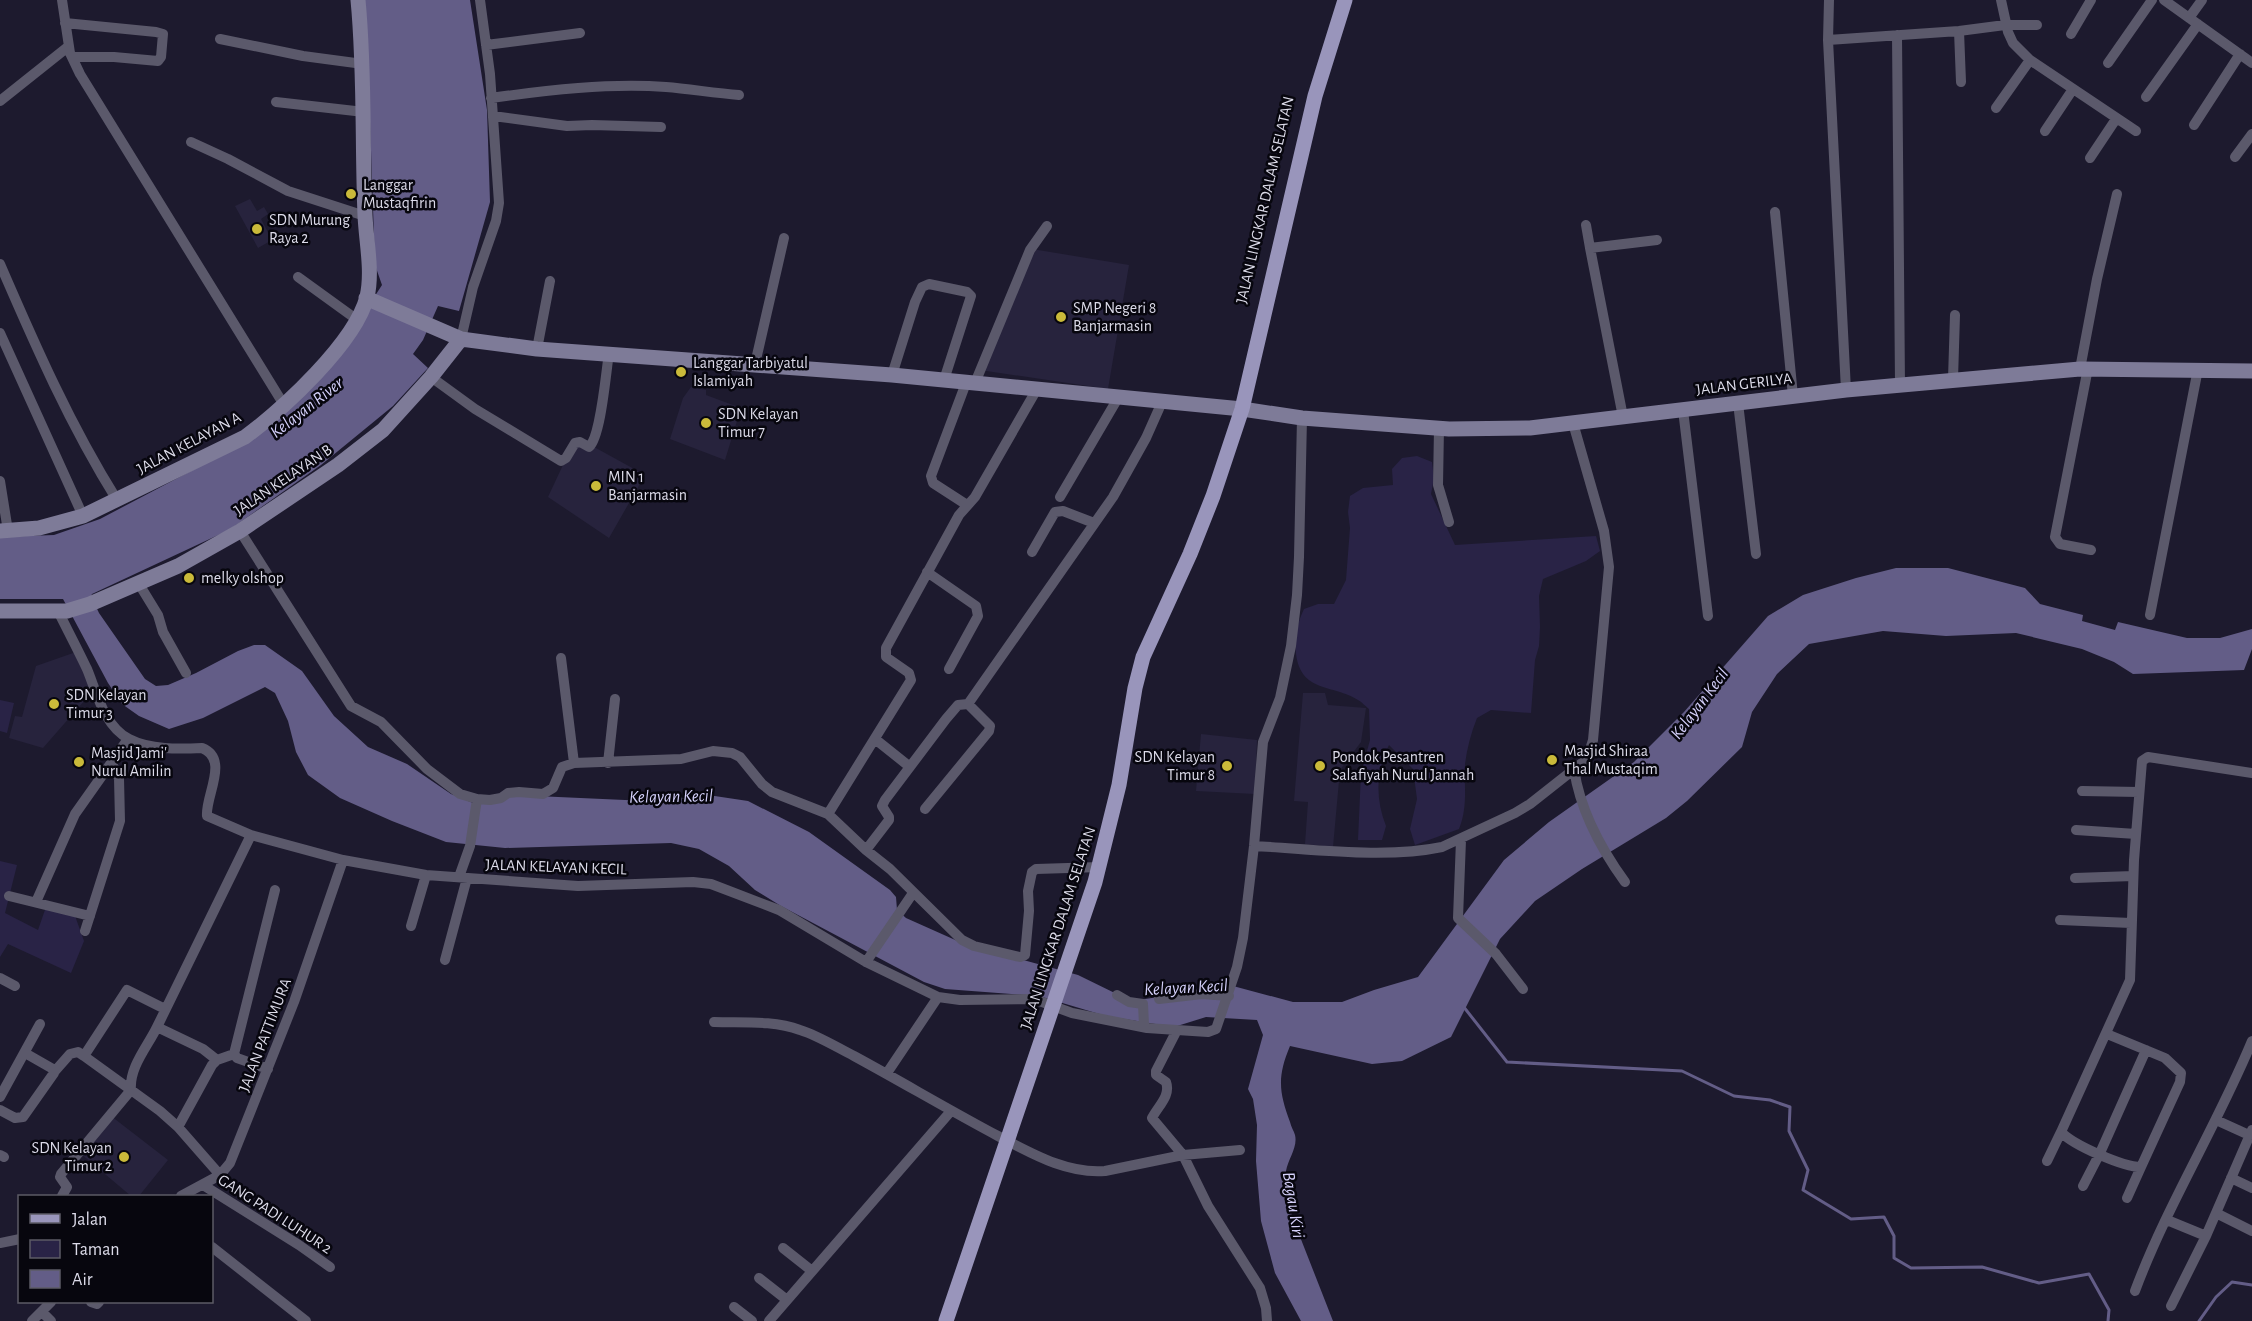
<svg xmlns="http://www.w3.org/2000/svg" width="2252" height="1321" font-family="'Alegreya Sans',sans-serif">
  <rect width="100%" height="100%" fill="#1d1a2e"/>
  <!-- built -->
  <path fill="#27233d" d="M250,199L257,211L264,207L268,214L261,219L272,240L258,248L235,206Z
    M1032,249L1129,265L1108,389L980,370Z
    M691,387L706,390V395L741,408L725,460L670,439L683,398Z
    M576,437L645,475L609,538L548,497Z
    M76,652L92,692L43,748L9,738L15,716L22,717L36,666Z
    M1303,693H1325L1328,705L1366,708L1361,742L1340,770L1333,847L1305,844L1308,802L1294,801Z
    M1201,734L1257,740L1255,794L1196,791Z
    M111,1116L168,1160L139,1196H131L80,1153Z"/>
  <!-- green -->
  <path fill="#292346" d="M1417,456L1432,462L1434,478L1431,494L1455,545L1596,536L1600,551L1586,561L1543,579L1539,596L1540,627L1539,646L1535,660L1531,713L1491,710L1477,718C1471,733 1467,748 1465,764C1464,787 1468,807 1459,829L1415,845L1410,829L1417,799L1413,769L1389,745C1376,771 1375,798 1386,826L1382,840H1358L1361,773L1370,740L1369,709C1365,706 1362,702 1358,700C1333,684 1301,693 1296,654C1294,637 1297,624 1304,609L1318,604H1334L1346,580L1350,528L1348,512L1350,496L1363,488L1393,485L1392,469L1402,458Z
    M0,700L14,703L7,733L0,731Z
    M0,861L17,865L5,913L38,930L46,907L74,913L84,941L71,973L8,944L0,957Z"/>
  <!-- water -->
  <path fill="#635d87" d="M363,0H470L487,110L490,202L459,311L438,306L423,340L413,354L428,368L393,406L321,465L229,530L92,594L91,596L99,613L145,679L156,686L168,685L196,673L238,651L254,645H265L302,671L334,716L368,747L407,764L451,794L473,803L514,795L647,801L708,795L748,801L809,832L890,890L896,897L897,910L906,918L962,943L1078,975L1127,999L1139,1000L1196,991L1221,993L1233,986L1293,1002H1342L1374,990L1418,977L1504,860L1549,822L1634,762L1684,712L1768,616L1803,595L1856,578L1896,568H1948L2025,588L2040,604L2083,615L2082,621L2115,630L2118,622L2187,638H2220L2252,629V649L2244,670L2133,674L2114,662L2082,649L2016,633L1946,636L1883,631L1809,644L1777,674L1752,712L1742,747L1687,801L1666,818L1582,869L1535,901L1500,939L1451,1037L1402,1061L1372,1064L1290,1046C1277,1077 1279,1092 1290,1122C1291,1127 1294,1131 1295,1135C1298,1147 1288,1159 1286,1171C1285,1180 1290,1185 1291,1193C1292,1206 1289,1213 1295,1224L1333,1321H1301L1275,1273L1261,1221L1256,1161L1257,1125L1253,1099L1248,1089L1263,1035L1257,1020L1206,1017L1174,1027L1106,1016L1039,996L945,989L924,982L781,906L755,890L729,866L699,849L671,843L505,848L446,842L392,821L340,798L308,775L296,752L288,721L275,693L265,687L203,718L169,729L139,716L122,704L108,683L63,599H0V537L54,535L100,519L248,441L360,319L382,285L375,265L369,93Z"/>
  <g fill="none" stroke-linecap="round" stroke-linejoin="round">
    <!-- stream -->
    <path stroke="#635d87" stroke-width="3" d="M1463,1006L1507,1062L1682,1071L1734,1096L1770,1100L1790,1107L1789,1131L1808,1170L1803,1190L1851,1219L1884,1217L1894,1236V1258L1911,1268L1982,1267L2039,1283L2089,1274L2109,1310L2108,1321
      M2199,1321L2216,1297L2232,1282L2252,1285"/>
    <!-- street -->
    <path stroke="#5b596b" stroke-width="10" d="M62,0L70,53L80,74L284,405
      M1829,0L1828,40L1846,390
      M2001,0L2008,32L2013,43L2030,60L2136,131
      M2164,0L2252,63
      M2189,18L2202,0
      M65,23L156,32L163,34L161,57L158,61L114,57H72
      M1959,31L1961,82
      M2071,34L2091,0
      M1897,35L1900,385
      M220,39L303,56L363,64
      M1828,40L1959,31L2005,25H2037
      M486,45L580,33
      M2108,63L2152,0
      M2146,97L2198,24
      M491,98C548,90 608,83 666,87C690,89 714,93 739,95
      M0,101L69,46
      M276,102L364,112
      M1996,108L2030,60
      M493,116L567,126L592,125L661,127
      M2194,125L2240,54
      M2045,131L2073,89
      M191,142L228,159L288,191L365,216
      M2235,157L2252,134
      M2090,158L2116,119
      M1775,212L1793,396
      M1586,225L1590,248
      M0,264C35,345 70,425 117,500
      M298,277L356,319
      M0,333L83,516
      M461,339L473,287L496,221L499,203L490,74L480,0
      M537,349L550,281
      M755,364L784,238
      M2088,368L2055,537L2060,544L2091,550
      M2080,369L2097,279L2117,194
      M892,375L915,302L922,287L929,284L967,292L971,296L944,380
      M431,377L475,409L561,461L566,458L575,443L580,442L589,447C601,437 606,371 609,353
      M1953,379L1955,315
      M966,383L931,476L933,483L967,505
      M975,383L1030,250L1047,226
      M1738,403L1756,554
      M1683,410L1708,616
      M1623,417L1590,248L1657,240
      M1439,428L1438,485L1449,522
      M0,481L8,531
      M1060,497L1118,398
      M240,531L351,706L381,722L427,769L460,794L477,799L490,800L501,798L508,793L519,792L543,794L553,788L562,767L574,763L681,759L713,751L732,753L740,757L762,784L772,792L828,814L866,850L890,869L962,940L974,946L1020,957L1025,955L1029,911L1028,891L1032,872L1036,869L1100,867
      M1032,552L1055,512L1063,511L1094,523
      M927,572L976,606L978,616L949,669
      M139,584L158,615L163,632L186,673
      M58,611C68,631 78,650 87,669C97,693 104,726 129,739C150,750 179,749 202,748C230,759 205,796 207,816L251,835L343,860L426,875L578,886L693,882L711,884L779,910L866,962L938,997L960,1000L1034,999L1072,1013L1147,1028L1177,1030
      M2150,615L2198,369
      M561,658L574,763
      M875,739L910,767
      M608,763L615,699
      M1574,769C1580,809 1601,849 1625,882
      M2082,791L2139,792
      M925,809L989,731L990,726L968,704
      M828,814L911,680L909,673L886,657V648L959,515L975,497L1037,389
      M2076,830L2136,834
      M1461,840L1458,918L1496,954L1523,989
      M1254,846C1313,849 1385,859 1442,847L1515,813L1530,804L1587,759L1593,740L1609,567L1604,531L1573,423
      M866,850L889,820V817L882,806L885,800L946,719L958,705L968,704L1113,497L1146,438L1162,402
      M459,877L470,846L477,799
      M2075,878L2133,876
      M9,896L90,916
      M36,902L75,814L128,739
      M2060,920L2131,923
      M411,926L426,875
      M85,931L120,821L119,778L112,764
      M445,960L467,878
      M866,962L913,893
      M0,978L15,986
      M1117,995L1129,1002L1143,1004L1144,1025L1147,1028
      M1159,999L1202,994L1229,996
      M714,1022C742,1023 773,1020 800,1030C819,1036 836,1047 854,1056C902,1082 949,1110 998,1136C1031,1153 1066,1174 1105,1171L1183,1155L1240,1150
      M157,1027L203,1049L217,1060
      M2107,1034L2165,1058L2181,1073L2180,1082L2141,1167C2123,1167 2073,1145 2061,1132L2130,980L2134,860L2142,761L2148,757L2252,773
      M84,1056L127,990L165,1009
      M268,1069L237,1058L234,1054L275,890
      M55,1071L70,1054L78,1052L84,1056L160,1111L178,1127L220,1175
      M887,1073L938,997
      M0,1097L40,1024
      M0,1110L15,1118L23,1117L54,1073L53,1069L25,1053
      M2216,1120L2249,1135
      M178,1127L212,1065L217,1060L234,1054
      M0,1155L4,1157
      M2047,1161L2061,1132
      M2231,1178L2252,1188
      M203,1185L299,1245L330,1267
      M2083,1186L2100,1153L2146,1050
      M62,1196L67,1187L60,1177L61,1174L131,1090C129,1067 148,1046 157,1027C189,963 219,899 251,835
      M181,1196L220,1175L230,1163L294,1002L343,860
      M2127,1198L2141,1167
      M2216,1213L2252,1231
      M2167,1220L2206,1236
      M0,1243L20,1239
      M212,1247L306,1321
      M783,1248L812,1271
      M759,1278L787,1300
      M2135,1291C2167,1205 2217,1126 2252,1041
      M91,1302L97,1304L99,1302
      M2171,1306L2206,1236L2252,1130
      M734,1307L752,1321
      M42,1312L51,1321
      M32,1321L51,1302
      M769,1321L951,1111
      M1267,1321L1266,1308L1260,1288L1208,1206L1183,1155L1152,1118C1158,1106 1171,1096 1166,1082L1156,1075V1071L1177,1030L1208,1032L1216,1029L1237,967L1243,938L1254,846L1263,742L1280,698L1291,646L1297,595L1299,557L1302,418"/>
    <!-- secondary -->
    <path stroke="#7e7b98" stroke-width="15" d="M366,298L461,339L537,349L892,375L1242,409L1302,418L1449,429L1530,428L1846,390L2080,369L2252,371
      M0,531L39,528L83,516L245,437C283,409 355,343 367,297C373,271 366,241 365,215C362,143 365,72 358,0
      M0,611H67L90,604L178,566L240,531L338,465L383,430L431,377L461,339"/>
    <!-- primary -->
    <path stroke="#9995bb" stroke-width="15" d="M946,1321L1095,882L1119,785L1135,688L1143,657L1190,554L1213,496L1242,409L1315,96L1345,0"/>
  </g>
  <!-- markers -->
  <g fill="#caba3a" stroke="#07060e" stroke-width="2">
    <circle cx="351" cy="194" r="6"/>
    <circle cx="257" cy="229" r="6"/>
    <circle cx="1061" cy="317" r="6"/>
    <circle cx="681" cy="372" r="6"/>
    <circle cx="706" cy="423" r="6"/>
    <circle cx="596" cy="486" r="6"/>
    <circle cx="189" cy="578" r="6"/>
    <circle cx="54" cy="704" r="6"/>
    <circle cx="1552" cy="760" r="6"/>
    <circle cx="79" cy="762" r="6"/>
    <circle cx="1227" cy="766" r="6"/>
    <circle cx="1320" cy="766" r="6"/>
    <circle cx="124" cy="1157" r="6"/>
  </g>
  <g text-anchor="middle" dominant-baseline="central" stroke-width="5" stroke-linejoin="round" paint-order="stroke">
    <!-- poi labels -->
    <g font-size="16" fill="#dcdbe9" stroke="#07060e" text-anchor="start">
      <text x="363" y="185">Langgar<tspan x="363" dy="18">Mustaqfirin</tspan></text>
      <text x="269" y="220">SDN Murung<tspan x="269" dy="18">Raya 2</tspan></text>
      <text x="1073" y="308">SMP Negeri 8<tspan x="1073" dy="18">Banjarmasin</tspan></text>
      <text x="693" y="363">Langgar Tarbiyatul<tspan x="693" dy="18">Islamiyah</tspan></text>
      <text x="718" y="414">SDN Kelayan<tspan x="718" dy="18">Timur 7</tspan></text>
      <text x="608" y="477">MIN 1<tspan x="608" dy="18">Banjarmasin</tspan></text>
      <text x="201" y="578">melky olshop</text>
      <text x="66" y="695">SDN Kelayan<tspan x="66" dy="18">Timur 3</tspan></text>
      <text x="1564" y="751">Masjid Shiraa<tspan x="1564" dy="18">Thal Mustaqim</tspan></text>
      <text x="91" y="753">Masjid Jami'<tspan x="91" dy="18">Nurul Amilin</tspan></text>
      <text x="1215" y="757" text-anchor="end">SDN Kelayan<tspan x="1215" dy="18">Timur 8</tspan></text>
      <text x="1332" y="757">Pondok Pesantren<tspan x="1332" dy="18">Salafiyah Nurul Jannah</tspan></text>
      <text x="112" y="1148" text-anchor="end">SDN Kelayan<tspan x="112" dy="18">Timur 2</tspan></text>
    </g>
    <!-- street labels -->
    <g font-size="16" fill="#dcdbe9" stroke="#07060e">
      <text transform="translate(1265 200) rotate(-77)">JALAN LINGKAR DALAM SELATAN</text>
      <text transform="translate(1744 384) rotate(-7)">JALAN GERILYA</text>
      <text transform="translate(189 443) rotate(-28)">JALAN KELAYAN A</text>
      <text transform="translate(283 480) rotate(-34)">JALAN KELAYAN B</text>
      <text transform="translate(556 867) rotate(2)">JALAN KELAYAN KECIL</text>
      <text transform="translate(1058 928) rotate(-72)">JALAN LINGKAR DALAM SELATAN</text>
      <text transform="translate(265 1035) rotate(-69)">JALAN PATTIMURA</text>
      <text transform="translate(275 1214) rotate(33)">GANG PADI LUHUR 2</text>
    </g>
    <!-- water labels -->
    <g font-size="18" font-style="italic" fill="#d4d0fa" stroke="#07060e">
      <text transform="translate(307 408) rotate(-38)">Kelayan River</text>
      <text transform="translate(1700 704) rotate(-53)">Kelayan Kecil</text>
      <text transform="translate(671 797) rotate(-1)">Kelayan Kecil</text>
      <text transform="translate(1186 988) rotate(-3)">Kelayan Kecil</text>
      <text transform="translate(1293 1205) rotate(81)">Bagau Kiri</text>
    </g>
  </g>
  <!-- legend -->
  <rect x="18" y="1195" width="195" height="108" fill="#07060e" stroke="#5c5b66" stroke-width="1.5"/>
  <rect x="30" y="1214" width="30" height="9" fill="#9995bb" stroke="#5c5b66" stroke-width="1.5"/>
  <text x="72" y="1225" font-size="18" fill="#dcdbe9">Jalan</text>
  <rect x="30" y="1240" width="30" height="18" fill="#292346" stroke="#5c5b66" stroke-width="1.5"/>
  <text x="72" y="1255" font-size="18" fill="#dcdbe9">Taman</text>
  <rect x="30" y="1270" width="30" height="18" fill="#635d87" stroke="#5c5b66" stroke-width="1.5"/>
  <text x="72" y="1285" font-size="18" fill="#dcdbe9">Air</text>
</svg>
